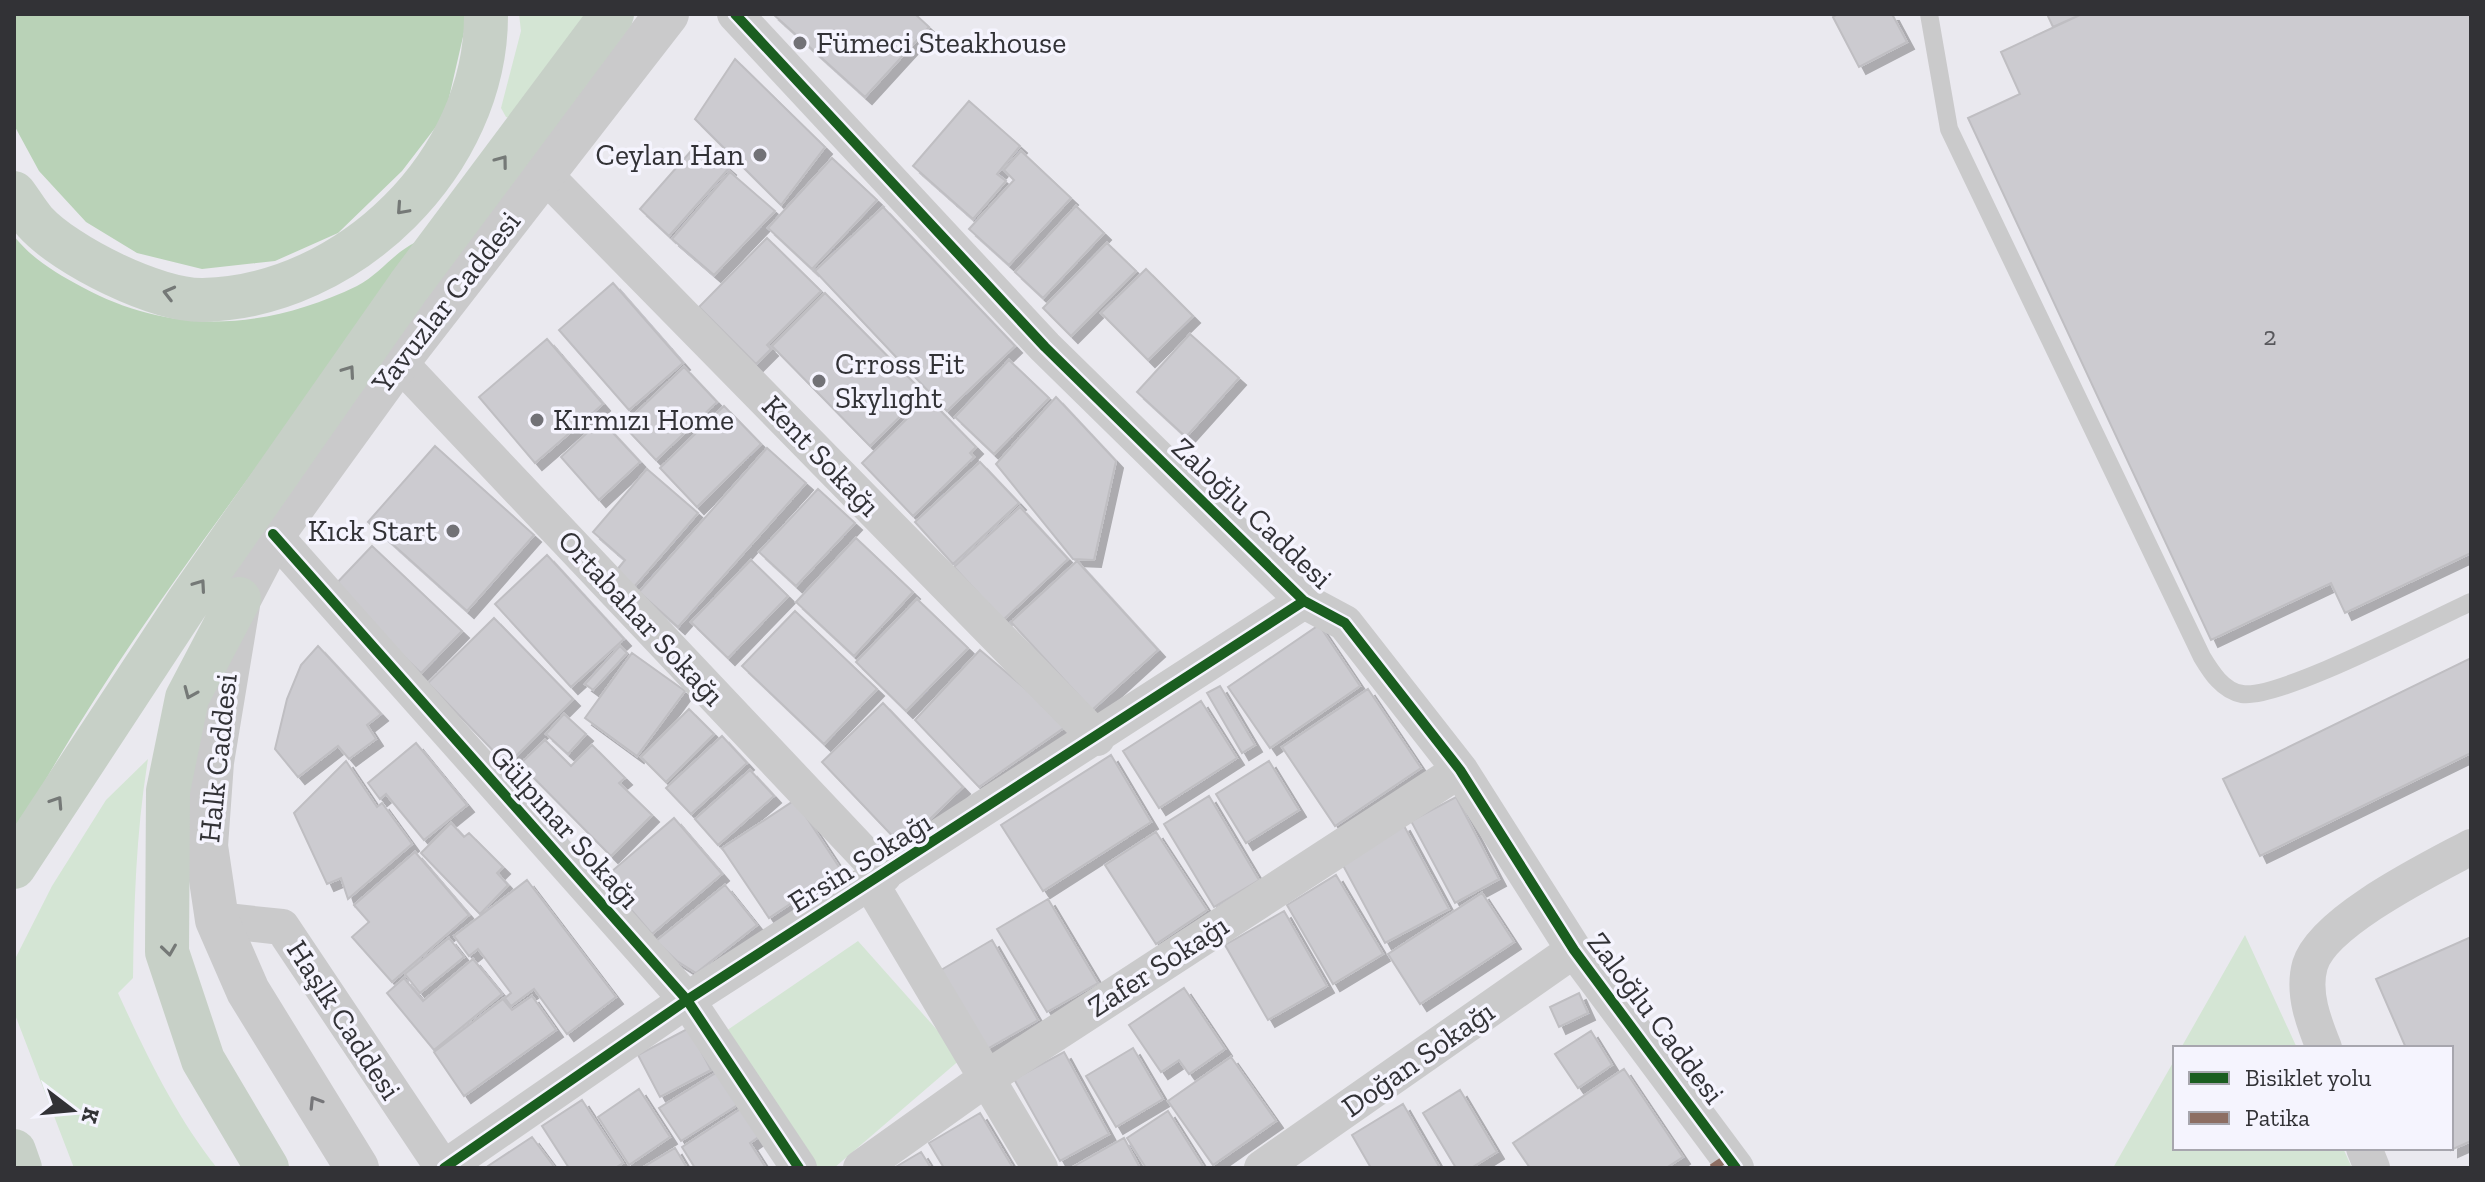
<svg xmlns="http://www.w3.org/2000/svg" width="2485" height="1182" font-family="'Zilla Slab',serif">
  <defs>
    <filter id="shadow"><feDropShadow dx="7" dy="7" stdDeviation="0" flood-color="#0004"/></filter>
  </defs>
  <rect width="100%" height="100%" fill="#eae9ef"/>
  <!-- green -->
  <path fill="#d4e5d4" d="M519,14H597L514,119L506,117L501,108L521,31Z
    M148,759C136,832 134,904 133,978L118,993C146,1054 175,1115 217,1168H74L14,1012V961L52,886L106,800Z
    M2245,935L2297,1048H2181Z
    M858,941L962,1058L834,1168H816L723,1033Z
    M2175,1059V1148H2343L2352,1168H2113Z"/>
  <!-- forest -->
  <path fill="#b9d2b7" d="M14,14H467L468,15L445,115L402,171L338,233L275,261L202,269L137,253L86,222L39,171L14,125Z
    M14,236C32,259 56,273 82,287C172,336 266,330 357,286C379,275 393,253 416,242C284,441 126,625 14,837Z"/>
  <!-- building -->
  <path fill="#cccbd0" stroke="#bfbec2" stroke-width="2" filter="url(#shadow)" d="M773,14H915L929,27L865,97Z
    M1838,14H1892L1907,42L1859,67L1833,17Z
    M2047,14H2082L2053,27Z
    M2082,14H2471V553L2345,613L2331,583L2211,640L1968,118L2020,94L2001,52Z
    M735,59L825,147L781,205L695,119Z
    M969,101L1020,146L997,174L1006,181L973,219L913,166Z
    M699,142L729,168L669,236L640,209Z
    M1021,151L1071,198L1009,265L969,229L1014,180L1004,170Z
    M832,158L877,200L812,269L768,228Z
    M730,172L775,211L714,275L672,239Z
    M1076,206L1104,233L1043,298L1015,272Z
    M883,207L1015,346L947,411L815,271Z
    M767,238L821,291L767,345L771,349L756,364L699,307Z
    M1107,243L1136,271L1071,336L1043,308Z
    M1146,269L1193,316L1148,360L1101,313Z
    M613,283L683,363L629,410L559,330Z
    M825,293L924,393L870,446L772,346Z
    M1190,334L1239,378L1186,437L1137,392Z
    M547,339L603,404L535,463L479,397Z
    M1009,360L1049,398L994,454L955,417Z
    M684,367L717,402L656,460L623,425Z
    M1056,397L1116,461L1094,560L1073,559L996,464Z
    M928,398L976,447L970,453L974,457L913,516L862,463Z
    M724,406L761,444L697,507L660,468Z
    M601,420L640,462L599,500L561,457Z
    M435,446L534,535L467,611L368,522Z
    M767,448L806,483L678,627L639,592Z
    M980,462L1019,503L953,564L915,522Z
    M647,469L698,513L634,587L616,571L625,560L593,532Z
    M818,489L855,523L796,586L759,552Z
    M1020,507L1068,559L1003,620L954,567Z
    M856,538L913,592L854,656L796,602Z
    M372,546L462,631L421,673L332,588Z
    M547,555L624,639L571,687L495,604Z
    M751,560L788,596L728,658L691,622Z
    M1077,561L1158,650L1092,710L1011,622Z
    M917,599L968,648L906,711L856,662Z
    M795,611L877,689L824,744L742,666Z
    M494,618L573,699L507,765L428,683Z
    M1319,625L1360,686L1270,748L1228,687Z
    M318,646L381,714L367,725L376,739L349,759L338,746L298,777L275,749L287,699L301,665Z
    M620,646L627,653L593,690L585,684Z
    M980,650L1068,725L979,787L915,720Z
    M632,653L685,691L637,756L585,718Z
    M2471,658V753L2260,856L2223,779Z
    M1220,686L1255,745L1242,753L1207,693Z
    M1368,689L1421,768L1335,826L1282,747Z
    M1201,701L1237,758L1159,808L1123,751Z
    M883,703L963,787L902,846L822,762Z
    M689,709L714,734L666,782L641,757Z
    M564,714L586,734L568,754L546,734Z
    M722,736L747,763L691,814L666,788Z
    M545,740L571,766L592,745L625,778L619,783L652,815L611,856L520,764Z
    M416,743L467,805L424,840L386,794L380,799L368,783Z
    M1111,755L1151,822L1043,891L1001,825Z
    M346,761L377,807L382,803L412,844L348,899L341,878L327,884L294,813Z
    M1269,761L1299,810L1246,843L1216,794Z
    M750,770L774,796L718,845L695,819Z
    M1209,796L1259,880L1214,907L1164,824Z
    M1456,797L1499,879L1455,903L1411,821Z
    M795,800L841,870L769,918L722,848Z
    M674,818L722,874L652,934L604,878Z
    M451,823L464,837L469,833L503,867L497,873L508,885L480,914L421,853Z
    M1403,824L1449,909L1385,943L1339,858Z
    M1156,832L1207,910L1156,944L1105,865Z
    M415,852L469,915L392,982L352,937L369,922L354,905Z
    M1336,875L1383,954L1333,984L1287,905Z
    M527,880L616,997L567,1034L534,989L511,1006L505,998L511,993L478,949L469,956L454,936Z
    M725,885L757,925L696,973L677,961L656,941Z
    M1482,893L1514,942L1420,1004L1388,954Z
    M1048,899L1098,983L1047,1012L997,929Z
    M1284,911L1327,986L1268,1020L1225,945Z
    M2471,937V1141L2451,1150V1048H2406L2376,979Z
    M449,938L464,957L420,993L405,974Z
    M992,940L1038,1020L987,1049L941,970Z
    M473,959L502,994L434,1050L387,993L404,978L423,1001Z
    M1184,988L1225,1049L1189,1074L1179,1060L1161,1072L1129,1025Z
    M1579,993L1588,1013L1559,1027L1550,1007Z
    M532,996L556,1030L464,1096L434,1052L503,999L512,1010Z
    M689,1028L711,1070L660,1097L638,1055Z
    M1591,1031L1612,1065L1578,1088L1555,1054Z
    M1133,1048L1163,1099L1116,1127L1086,1076Z
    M1064,1052L1109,1134L1060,1161L1014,1079Z
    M1231,1057L1276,1121L1213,1165L1168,1101Z
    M1624,1069L1683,1157L1666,1168H1530L1513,1143Z
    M719,1071L739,1104L681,1141L659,1108Z
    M639,1089L670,1137L629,1165L598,1117Z
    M1460,1090L1497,1152L1471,1168H1456L1423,1113Z
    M582,1100L623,1163L615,1168H569L542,1126Z
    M1403,1104L1440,1168H1371L1352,1135Z
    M742,1108L760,1136L750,1143L766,1168H695L682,1147Z
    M1168,1111L1204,1168H1146L1127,1138Z
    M980,1113L1013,1168H944L929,1143Z
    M532,1137L555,1168H489L488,1166Z
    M1124,1138L1140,1168H1071Z
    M675,1148L687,1168H642Z
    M921,1152L931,1168H894Z"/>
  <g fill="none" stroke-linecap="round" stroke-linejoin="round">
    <!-- lane -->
    <path stroke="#cacacb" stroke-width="18" d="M1929,14L1949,129L2202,657C2211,672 2223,691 2242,694C2279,700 2429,621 2471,602"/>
    <!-- street -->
    <path stroke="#cacacb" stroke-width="36" d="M735,14L1045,347L1304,601L1345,623L1460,770L1574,950L1736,1168
      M544,174L1097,738
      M398,361L884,875
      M273,534L687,1000L799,1168
      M871,884L1040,1168
      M217,920L282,927L443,1168
      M2324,1048C2314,1023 2302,993 2310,965C2323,921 2432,868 2471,847
      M2364,1148L2372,1168
      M444,1168L687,1000L1304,601
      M861,1168L987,1078L1460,770
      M1262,1168L1574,950"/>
    <!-- secondary -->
    <path stroke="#cacacb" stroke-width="44" d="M357,1168L248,991L217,920L206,846L212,762L239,599L273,534L398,361L667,14"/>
    <!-- highway -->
    <path stroke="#c7d0c7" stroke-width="44" d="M14,193C21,202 27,213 35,222C66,256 157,301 203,300C349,297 487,162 486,14
      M239,599L187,698L168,791L167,952L203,1060L267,1168
      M14,867L188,602L409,286L612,14
      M14,1151L20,1168"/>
    <!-- quiet -->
    <path stroke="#8d6e63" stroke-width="8" stroke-dasharray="16 8" stroke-linecap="butt" d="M1712,1168L1730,1156"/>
    <!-- cycleway casing -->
    <g stroke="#f5f4fe" stroke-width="15">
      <path id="cycleway" d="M735,14L1045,347L1304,601L1345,623L1460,770L1574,950L1736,1168
        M273,534L687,1000L799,1168
        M444,1168L687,1000L1304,601"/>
    </g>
    <!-- cycleway -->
    <use href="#cycleway" stroke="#1b5e20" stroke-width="10"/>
  </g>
  <!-- one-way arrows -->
  <defs><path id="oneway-chevron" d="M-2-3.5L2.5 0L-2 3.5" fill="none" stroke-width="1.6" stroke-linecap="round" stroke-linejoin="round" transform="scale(2)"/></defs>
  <g stroke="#757977">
    <use href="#oneway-chevron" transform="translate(502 161) rotate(-53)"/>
    <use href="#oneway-chevron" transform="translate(402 209) rotate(132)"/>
    <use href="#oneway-chevron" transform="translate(169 293) rotate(-166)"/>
    <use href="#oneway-chevron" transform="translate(349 371) rotate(-55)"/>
    <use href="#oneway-chevron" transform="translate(200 585) rotate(-55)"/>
    <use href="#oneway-chevron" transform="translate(190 693) rotate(113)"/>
    <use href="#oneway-chevron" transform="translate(57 802) rotate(-57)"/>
    <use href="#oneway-chevron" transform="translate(169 950) rotate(82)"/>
  </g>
  <use stroke="#767679" href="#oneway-chevron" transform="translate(315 1102) rotate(-122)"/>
  <!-- markers -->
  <g fill="#727277" stroke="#f5f4fe" stroke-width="3">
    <circle cx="800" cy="43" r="8"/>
    <circle cx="760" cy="155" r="8"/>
    <circle cx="819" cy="381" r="8"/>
    <circle cx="537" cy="420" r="8"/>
    <circle cx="453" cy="531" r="8"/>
  </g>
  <g text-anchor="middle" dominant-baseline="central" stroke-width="7" stroke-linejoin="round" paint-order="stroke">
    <!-- number labels -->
    <g font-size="26" fill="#58585c">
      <text x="2270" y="336">2</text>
    </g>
    <!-- poi labels -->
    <g font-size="30" fill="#323236" stroke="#f5f4fe" text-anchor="start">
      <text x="816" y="43">Fümeci Steakhouse</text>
      <text x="744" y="155" text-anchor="end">Ceylan Han</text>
      <text x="835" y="364">Crross Fit<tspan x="835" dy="34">Skylıght</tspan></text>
      <text x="553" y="420">Kırmızı Home</text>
      <text x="437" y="531" text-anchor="end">Kıck Start</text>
    </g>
    <!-- street labels -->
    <g font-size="30" fill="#323236" stroke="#f5f4fe">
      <text transform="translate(446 302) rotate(-52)">Yavuzlar Caddesi</text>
      <text transform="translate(821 456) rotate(46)">Kent Sokağı</text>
      <text transform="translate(1252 513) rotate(43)">Zaloğlu Caddesi</text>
      <text transform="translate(641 618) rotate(47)">Ortabahar Sokağı</text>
      <text transform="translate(218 758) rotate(-84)">Halk Caddesi</text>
      <text transform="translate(565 827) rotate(48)">Gülpınar Sokağı</text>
      <text transform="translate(860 862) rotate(-32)">Ersin Sokağı</text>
      <text transform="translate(1158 966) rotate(-33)">Zafer Sokağı</text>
      <text transform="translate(1656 1018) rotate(53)">Zaloğlu Caddesi</text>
      <text transform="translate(344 1020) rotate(57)">Haşlk Caddesi</text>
      <text transform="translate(1418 1059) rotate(-35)">Doğan Sokağı</text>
    </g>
  </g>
  <!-- border -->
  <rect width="2485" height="1182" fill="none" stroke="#323236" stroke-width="32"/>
  <!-- legend -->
  <rect x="2173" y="1046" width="280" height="104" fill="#f5f4fe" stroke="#a7a6ae" stroke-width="2"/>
  <rect x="2189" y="1072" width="40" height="12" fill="#1b5e20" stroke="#a7a6ae" stroke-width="2"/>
  <text x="2245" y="1086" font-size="24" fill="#323236">Bisiklet yolu</text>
  <rect x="2189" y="1112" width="40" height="12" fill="#8d6e63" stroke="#a7a6ae" stroke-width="2"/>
  <text x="2245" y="1126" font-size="24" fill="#323236">Patika</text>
  <!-- north arrow -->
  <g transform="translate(72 1110) rotate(106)" stroke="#f5f4fe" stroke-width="6" paint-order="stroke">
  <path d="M0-6L14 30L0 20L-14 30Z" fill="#323236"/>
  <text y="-12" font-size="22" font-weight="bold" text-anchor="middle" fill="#323236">K</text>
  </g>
</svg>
